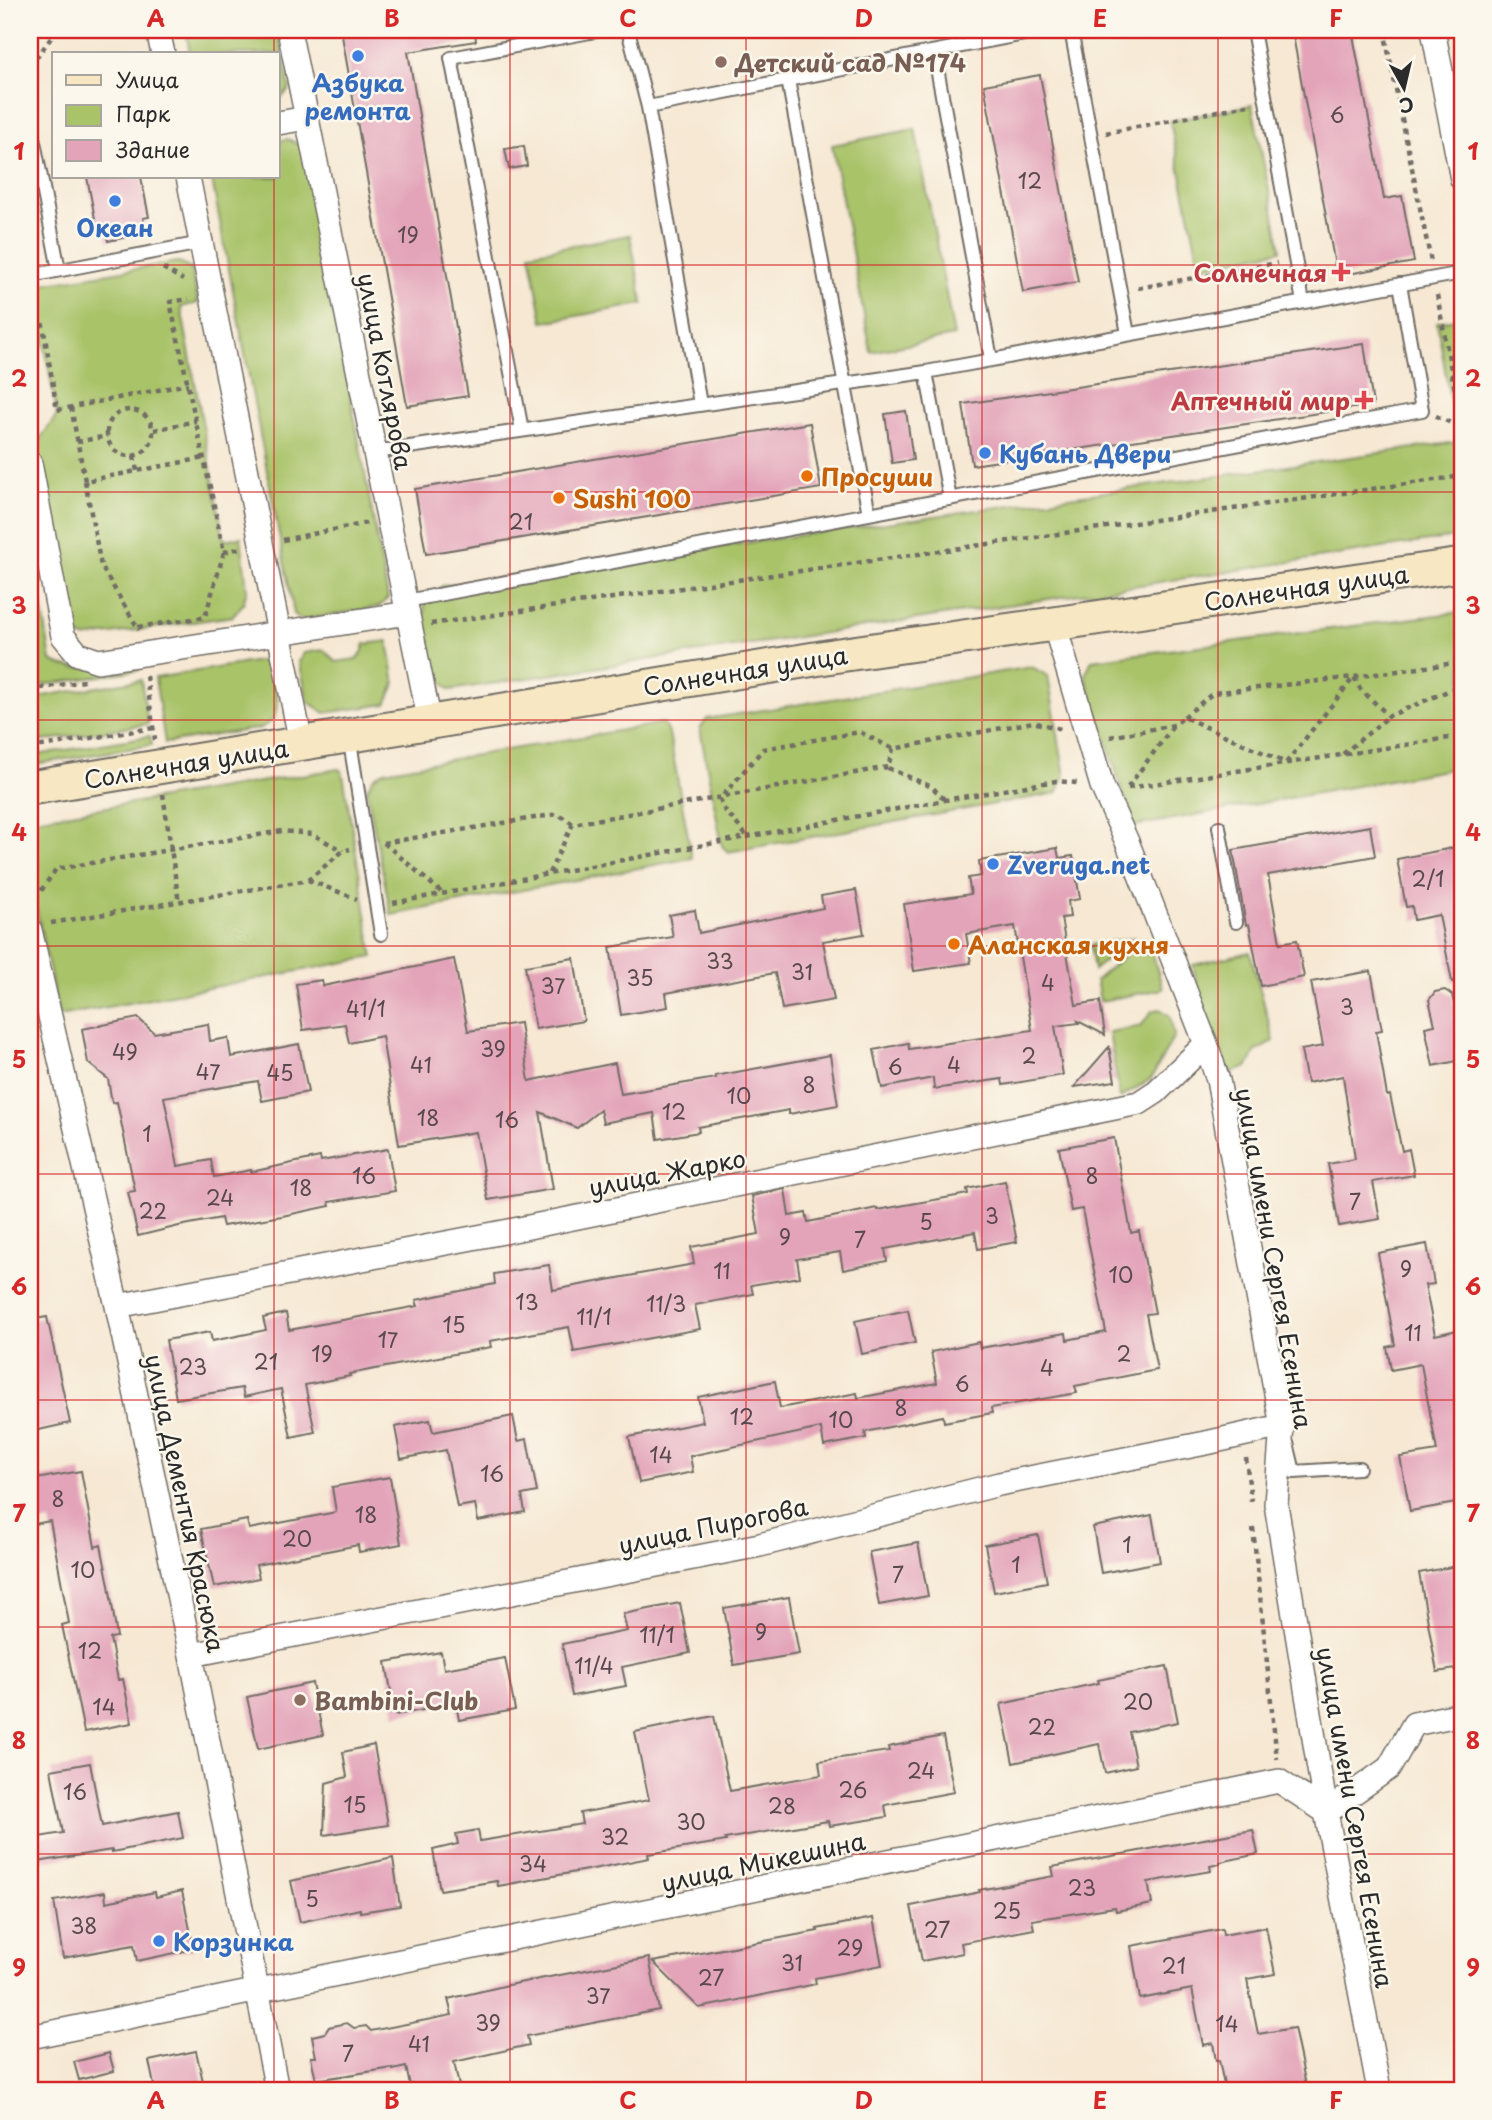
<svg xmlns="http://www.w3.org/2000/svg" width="1492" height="2120" font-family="'Playpen Sans',sans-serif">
  <rect width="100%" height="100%" fill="#fbf7ec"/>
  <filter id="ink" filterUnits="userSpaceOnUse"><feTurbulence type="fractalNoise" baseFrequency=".0143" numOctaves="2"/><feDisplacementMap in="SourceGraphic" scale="14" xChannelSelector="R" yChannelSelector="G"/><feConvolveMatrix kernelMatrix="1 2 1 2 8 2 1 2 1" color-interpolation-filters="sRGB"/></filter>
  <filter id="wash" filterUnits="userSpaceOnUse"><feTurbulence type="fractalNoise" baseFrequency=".00686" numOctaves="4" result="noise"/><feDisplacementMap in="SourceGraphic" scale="28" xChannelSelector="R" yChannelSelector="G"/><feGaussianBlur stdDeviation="1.57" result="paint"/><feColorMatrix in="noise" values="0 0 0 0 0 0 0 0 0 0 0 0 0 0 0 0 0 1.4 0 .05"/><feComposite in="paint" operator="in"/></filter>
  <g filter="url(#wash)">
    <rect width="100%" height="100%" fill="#f6e8d3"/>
    <!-- green -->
    <path fill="#a9c369" stroke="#6a774a" stroke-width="2" d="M186,30H278L290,89L278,101V54H190Z
      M1252,105L1281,250L1200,267L1170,121Z
      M915,129L954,336L871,352L832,145Z
      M288,139L302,146L307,163L388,598L379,607L301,620L294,614L212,180L213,177H278V141Z
      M630,235L643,304L543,322L530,253Z
      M177,262L191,269L198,303L181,307L224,540L241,537L247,590L243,604L233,616L84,638L68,631L35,446L57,415L42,332L30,334V286Z
      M1462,318V536L450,690L432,672L423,620L425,603L442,586L1457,442L1437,322Z
      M30,530L51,661C77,675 109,664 137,660L139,670L30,687Z
      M1462,612V767L1134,826L1085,675L1092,660Z
      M388,641L395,684L386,704L325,713L308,702L299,661L304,653L324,650L336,662L356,659L362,653L365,644Z
      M271,659L278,703L274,719L261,728L165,743L155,678Z
      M1032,667L1048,676L1065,776L1057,793L728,852L722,846L700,729L707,719Z
      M141,680L148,724L30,743V698Z
      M663,723L669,733L692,858L391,915L367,791C370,780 374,776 384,771Z
      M150,736L152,745L30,765V756Z
      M338,769L342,771L344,780L373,957L59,1016L30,877V824L35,819Z
      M1133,938L1094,970L1090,945Z
      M1144,939H1148L1163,989L1100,1001L1096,980Z
      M1250,952L1274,1041L1255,1052L1248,1067L1230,1073L1214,1062L1193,965Z
      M1160,1009L1170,1016L1174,1036L1151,1079L1120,1098L1109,1032L1141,1026L1152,1011Z"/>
    <g id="blocks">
      <!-- building -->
      <path fill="#e3a4ba" d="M341,30H475L476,41L408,52L468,396L407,406Z
        M1292,30H1352L1384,199L1402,196L1414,262L1337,276Z
        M1040,75L1078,282L1023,292L984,85Z
        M524,146L527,166L509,169L505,149Z
        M87,177H141L149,217L143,218L146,233L108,241L105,228L97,229Z
        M1364,344L1373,405L972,465L963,404Z
        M906,411L913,460L892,463L885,414Z
        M810,423L821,488L426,554L415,489Z
        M1370,826L1375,856L1268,875L1280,943L1297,940L1304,977L1261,986L1249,924L1246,925L1233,850Z
        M1462,846V981L1452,982L1439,915L1414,920L1412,906L1406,907L1397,859Z
        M1057,848L1059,858L1073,856L1080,899L1068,901L1070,917L1061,918L1076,1005L1100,1001L1105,1035L1078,1021L1079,1023L1055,1026L1063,1075L1003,1085L1002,1079L934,1089L933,1078L882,1088L874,1050L908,1043L909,1049L1032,1030L1015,926L966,934L971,963L914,971L904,904L971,894L968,878L981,876L979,861Z
        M856,890L864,934L823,941L834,1000L782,1009L775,973L666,993L668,1007L621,1015L610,947L673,937L669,915L695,910L699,933L823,908L821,896Z
        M574,958L584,1021L535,1029L525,966Z
        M454,959L468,1031L520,1023L529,1081L615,1063L621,1094L716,1078L715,1076L830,1055L838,1105L789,1114V1110L698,1127L699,1132L658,1139L654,1113L603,1123L600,1110L577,1128L540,1112L553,1189L488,1200L476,1132L399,1145L382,1036L349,1043L345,1024L303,1030L296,984L322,980L323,986Z
        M1371,971L1382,1030L1376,1031L1387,1096L1390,1095L1402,1151L1409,1149L1414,1175L1373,1182L1380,1219L1339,1226L1328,1164L1355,1159L1343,1076L1307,1083L1301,1050L1323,1046L1311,982Z
        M1445,990L1452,995L1458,1020L1462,1019V1060L1433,1066L1425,1027L1435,1025L1429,1000L1435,992Z
        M138,1018L154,1033L208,1024L210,1041L228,1038L231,1057L299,1044L308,1092L262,1101L258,1081L164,1097L178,1166L211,1160L214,1177L251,1170V1172L320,1157L321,1161L388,1149L395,1191L329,1202L330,1206L282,1216L223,1226L221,1218L179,1226L138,1236L128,1192L135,1191L117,1102L112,1103L108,1079L88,1063L82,1029Z
        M1109,1047L1115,1081L1074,1087Z
        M1114,1138L1131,1233L1139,1231L1155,1313L1146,1314L1157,1370L1075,1386L1077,1393L991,1408L992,1413L944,1422L943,1416L865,1432L866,1438L824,1446L821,1428L690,1456L693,1472L639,1483L629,1437L703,1422L698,1397L775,1381L780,1408L857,1393L858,1398L937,1383L931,1352L979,1342L980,1348L1066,1333L1067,1340L1106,1332L1082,1209L1071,1211L1059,1148Z
        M1005,1181L1017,1242L978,1249L975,1232L885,1249L887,1261L843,1270L840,1252L797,1259L800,1277L751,1285L753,1294L695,1305L700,1329L574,1352L569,1327L490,1341L491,1347L349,1374L350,1376L305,1385L315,1432L291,1437L281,1389L244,1397L242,1388L176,1399L166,1340L210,1332L212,1341L266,1330L263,1318L286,1313L289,1330L418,1306L416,1300L495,1284L494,1274L549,1265L553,1290L694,1264L691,1247L759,1234L752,1196L785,1189L789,1216L806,1213L808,1222L877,1208V1210L968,1194L967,1189Z
        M1427,1244L1434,1284L1425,1285L1435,1335L1462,1329V1502L1410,1511L1400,1457L1437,1451L1421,1364L1391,1370L1387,1347L1395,1345L1378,1253Z
        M908,1310L915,1343L862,1354L855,1321Z
        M47,1317L70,1423L30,1432V1320Z
        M513,1416L518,1441L527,1439L537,1492L522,1495L525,1512L478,1521L475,1504L457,1507L446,1450L401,1459L395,1427L430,1420L433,1432Z
        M81,1471L95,1547L101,1545L109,1585L117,1637L110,1638L118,1680L123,1679L132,1723L84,1732L62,1625L69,1623L50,1521L30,1525V1480Z
        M390,1477L401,1544L359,1552L358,1545L256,1565L259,1578L214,1587L201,1529L247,1520L249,1529L336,1512L332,1487Z
        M1152,1515L1160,1562L1101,1573L1093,1527Z
        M1038,1535L1047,1582L994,1592L985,1545Z
        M918,1543L928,1596L879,1605L869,1552Z
        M1462,1565V1668L1437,1672L1419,1573Z
        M789,1597L799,1654L734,1665L724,1608Z
        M680,1603L690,1653L622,1667L626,1686L572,1696L562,1644L627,1631L623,1614Z
        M441,1652L444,1669L505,1658L515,1710L459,1720L456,1704L395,1715L386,1662Z
        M1167,1666L1178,1722L1129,1732L1136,1766L1105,1773L1099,1744L1013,1763L1001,1704L1099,1683L1098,1680Z
        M312,1683L323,1735L258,1749L247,1697Z
        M714,1716L730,1791L821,1775L819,1761L889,1751L888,1747L943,1736L954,1792L885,1805L887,1817L829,1826L828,1821L725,1839L726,1841L648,1854L649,1858L598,1868L498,1886L497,1881L440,1890L433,1850L458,1844L456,1834L478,1830L480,1841L582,1824L580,1813L649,1800L635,1732Z
        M374,1745L388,1825L324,1835L326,1783L347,1777L343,1752Z
        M90,1763L102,1826L178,1811L183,1838L112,1852V1850L37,1862L33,1838L63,1833L51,1770Z
        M1253,1830L1258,1854L1220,1862V1864L1210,1866L1211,1871L1148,1882L1152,1904L1116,1911L1115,1907L1032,1920L1034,1929L961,1943L963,1953L922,1961L911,1906L980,1892L979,1890L1054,1876L1052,1867Z
        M393,1858L400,1906L360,1912V1909L300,1922L291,1881Z
        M182,1891L194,1949L137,1961L134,1945L63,1958L54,1901L105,1892L106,1902L155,1892L156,1897Z
        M873,1918L882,1965L815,1978L816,1984L734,2001L699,2008L653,1962L818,1931L817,1929Z
        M1266,1927L1275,1974L1247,1979L1258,2034L1294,2028L1307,2090H1225L1219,2060L1216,2061L1213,2043L1203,2045L1192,1989L1140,1999L1131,1946L1222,1929L1223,1935Z
        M649,1958L659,2010L527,2036L529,2045L454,2062L459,2086L439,2090H411L406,2067L393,2070V2068L316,2080L311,2057H316L312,2036L325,2033L329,2027L347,2023L354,2028L366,2026L371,2031L452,2015L448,1999L508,1985Z
        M196,2051L205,2090H155L149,2061Z
        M109,2053L114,2071L79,2080L74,2062Z"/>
    </g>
  </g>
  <g filter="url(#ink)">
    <use href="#blocks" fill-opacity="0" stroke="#726d66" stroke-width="2"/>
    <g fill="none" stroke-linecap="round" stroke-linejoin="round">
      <!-- service casing -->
      <g stroke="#726d66" stroke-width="16">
        <path id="service" d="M628,30L648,107L700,404
          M1071,30L1128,334
          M1253,30L1303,302
          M934,52L991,359
          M788,80L869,514
          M648,107L1045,30
          M30,121L59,270
          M30,276L201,243
          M926,372L950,499
          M522,430L451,58L601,30
          M375,452L926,372L1462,273
          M406,601L1422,410L1400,284
          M349,736L381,934
          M1219,827L1236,922
          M1287,1443L1294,1472L1359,1468"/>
      </g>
      <!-- minor casing -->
      <g stroke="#726d66" stroke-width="26">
        <path id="minor" d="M158,30L163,54
          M289,30L430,723
          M1433,30L1462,179
          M278,123L307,118
          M188,177L301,743
          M30,463L63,636L78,654L98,661L408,613
          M1054,623L1102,786L1128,844L1206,1044L1218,1080L1282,1426L1276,1504L1326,1812L1379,2090
          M30,930L117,1306L191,1655L277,2090
          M117,1306L509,1231L1139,1103L1156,1092L1206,1044
          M191,1655L760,1545L999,1484L1206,1443L1282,1426
          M1326,1812L1389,1768L1414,1724L1462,1714
          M30,2037L1279,1781L1326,1812"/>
      </g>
      <!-- secondary casing -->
      <g stroke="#726d66" stroke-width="37">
        <path id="secondary" d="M30,788L839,655L1462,565"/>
      </g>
      <!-- path -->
      <path stroke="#726d66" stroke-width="4.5" stroke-dasharray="5 5" stroke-linecap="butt" d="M1384,30L1431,262
        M30,66L57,30
        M1106,133L1248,105
        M163,268L183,280
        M1138,288L1277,263
        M1437,295L1462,428
        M30,327L43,325L57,410L188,384
        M71,407L85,481L204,458
        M107 433a23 23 0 1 1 46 0a23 23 0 1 1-46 0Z
        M1436,416L1462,428
        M154,430L196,421
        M77,442L107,436
        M134,456L137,471
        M85,481L101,566L139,630
        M283,540L367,523
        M224,552L240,548
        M431,624L1462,476
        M138,627L205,617L224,552L170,302L189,299
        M146,676L155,740
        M30,690L84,681
        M1184,717L1213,693L1354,677L1361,690L1389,716L1462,685
        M1110,737L1174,725L1184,717L1286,763L1354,677L1462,662
        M30,748L153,728
        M1343,754L1389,716
        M888,768L932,787L944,799
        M1128,787L1174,725
        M1128,788L1462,736
        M163,794L179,903
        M746,835L724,809L720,799L763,749L860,732L893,749
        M383,843L558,814L573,824L888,767L893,749L1033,722L1061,729
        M384,843L441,892
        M549,873L573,824
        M308,880L357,899
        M393,903L945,800L1056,781L1077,783
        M30,907L56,869L282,831L312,834L343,851
        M51,923L308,880L343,851L350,849
        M1246,1458L1251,1501
        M1253,1528L1277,1759"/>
      <!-- service -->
      <use href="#service" stroke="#fff" stroke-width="12"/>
      <!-- minor -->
      <use href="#minor" stroke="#fff" stroke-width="23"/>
      <!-- secondary -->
      <use href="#secondary" stroke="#f7e8c3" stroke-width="33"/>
    </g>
  </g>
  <!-- grid -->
  <path fill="none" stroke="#d62828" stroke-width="2" stroke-opacity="0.55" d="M274,30V54M510,30V2090M746,30V2090M982,30V2090M1218,30V2090M274,177V2090M30,265H1462M30,492H1462M30,720H1462M30,946H1462M30,1174H1462M30,1400H1462M30,1627H1462M30,1854H1462"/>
  <!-- markers -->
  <g fill="#3f7fe0" stroke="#fbf7ec" stroke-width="2.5">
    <circle cx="358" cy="56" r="7"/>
    <circle cx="115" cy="201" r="7"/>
    <circle cx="985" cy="453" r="7"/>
    <circle cx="993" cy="864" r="7"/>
    <circle cx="159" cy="1941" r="7"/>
  </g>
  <g fill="#8d6e63" stroke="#fbf7ec" stroke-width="2.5">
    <circle cx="721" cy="62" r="7"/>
    <circle cx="300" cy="1700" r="7"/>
  </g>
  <g fill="#e0444e" stroke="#fbf7ec" stroke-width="2.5">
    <path d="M1337.5 261.5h7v7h7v7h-7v7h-7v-7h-7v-7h7z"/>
    <path d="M1360.5 389.5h7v7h7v7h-7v7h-7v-7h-7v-7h7z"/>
  </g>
  <g fill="#e8710a" stroke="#fbf7ec" stroke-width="2.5">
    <circle cx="807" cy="476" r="7"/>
    <circle cx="559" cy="498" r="7"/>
    <circle cx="954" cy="944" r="7"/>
  </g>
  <g text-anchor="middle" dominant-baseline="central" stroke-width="5" stroke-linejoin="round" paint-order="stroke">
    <!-- number labels -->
    <g font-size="21" fill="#59494f">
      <text x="1337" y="114">6</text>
      <text x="1030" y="180">12</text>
      <text x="408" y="234">19</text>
      <text x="521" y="521">21</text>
      <text x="1428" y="878">2/1</text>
      <text x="720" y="960">33</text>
      <text x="802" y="971">31</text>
      <text x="640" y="977">35</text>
      <text x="1048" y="982">4</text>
      <text x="553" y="985">37</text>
      <text x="1347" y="1006">3</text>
      <text x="366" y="1008">41/1</text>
      <text x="493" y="1048">39</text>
      <text x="125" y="1051">49</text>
      <text x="1029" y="1055">2</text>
      <text x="421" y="1064">41</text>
      <text x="954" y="1064">4</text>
      <text x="895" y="1066">6</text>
      <text x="208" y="1071">47</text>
      <text x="280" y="1072">45</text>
      <text x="809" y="1084">8</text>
      <text x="739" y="1095">10</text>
      <text x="674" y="1111">12</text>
      <text x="428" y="1117">18</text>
      <text x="507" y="1119">16</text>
      <text x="147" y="1133">1</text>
      <text x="364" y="1175">16</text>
      <text x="1092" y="1175">8</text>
      <text x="301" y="1187">18</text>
      <text x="220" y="1197">24</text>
      <text x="1355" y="1201">7</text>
      <text x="153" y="1210">22</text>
      <text x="992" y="1215">3</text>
      <text x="926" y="1221">5</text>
      <text x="785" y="1236">9</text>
      <text x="860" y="1239">7</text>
      <text x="1406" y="1268">9</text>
      <text x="722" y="1270">11</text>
      <text x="1121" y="1274">10</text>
      <text x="527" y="1301">13</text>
      <text x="666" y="1303">11/3</text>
      <text x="594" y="1316">11/1</text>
      <text x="454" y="1324">15</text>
      <text x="1413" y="1332">11</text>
      <text x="388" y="1339">17</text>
      <text x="322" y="1353">19</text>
      <text x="1124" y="1353">2</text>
      <text x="266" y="1361">21</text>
      <text x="193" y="1366">23</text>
      <text x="1047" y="1367">4</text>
      <text x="962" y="1383">6</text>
      <text x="901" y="1407">8</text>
      <text x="742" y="1416">12</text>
      <text x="841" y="1419">10</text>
      <text x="661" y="1454">14</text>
      <text x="492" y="1473">16</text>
      <text x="58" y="1498">8</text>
      <text x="366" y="1514">18</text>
      <text x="297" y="1538">20</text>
      <text x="1127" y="1544">1</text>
      <text x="1016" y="1564">1</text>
      <text x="83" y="1569">10</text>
      <text x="898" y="1574">7</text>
      <text x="761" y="1631">9</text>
      <text x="657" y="1634">11/1</text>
      <text x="90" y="1650">12</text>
      <text x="594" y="1665">11/4</text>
      <text x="1138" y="1701">20</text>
      <text x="104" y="1706">14</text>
      <text x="1042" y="1726">22</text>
      <text x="921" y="1770">24</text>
      <text x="853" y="1789">26</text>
      <text x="75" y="1791">16</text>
      <text x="355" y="1804">15</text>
      <text x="782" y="1805">28</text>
      <text x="691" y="1821">30</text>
      <text x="615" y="1836">32</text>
      <text x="533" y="1863">34</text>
      <text x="1082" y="1887">23</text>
      <text x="312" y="1898">5</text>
      <text x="1007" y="1910">25</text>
      <text x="84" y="1925">38</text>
      <text x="937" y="1929">27</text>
      <text x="850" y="1947">29</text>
      <text x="792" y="1962">31</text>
      <text x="1174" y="1965">21</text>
      <text x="711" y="1977">27</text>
      <text x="598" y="1995">37</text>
      <text x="488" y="2022">39</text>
      <text x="1227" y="2023">14</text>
      <text x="419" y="2043">41</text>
      <text x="348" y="2053">7</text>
    </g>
    <!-- education labels -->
    <g font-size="24" font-weight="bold" fill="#785e54" stroke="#fbf7ec" text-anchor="start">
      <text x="735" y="62">Детский сад №174</text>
      <text x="314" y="1700">Bambini-Club</text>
    </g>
    <!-- shop labels -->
    <g font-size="24" font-weight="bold" fill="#366cbe" stroke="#fbf7ec" text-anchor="start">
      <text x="358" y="82" text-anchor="middle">Азбука<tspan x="358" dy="28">ремонта</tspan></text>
      <text x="115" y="227" text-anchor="middle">Океан</text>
      <text x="999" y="453">Кубань Двери</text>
      <text x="1007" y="864">Zveruga.net</text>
      <text x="173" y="1941">Корзинка</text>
    </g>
    <!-- health labels -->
    <g font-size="24" font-weight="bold" fill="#be3a42" stroke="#fbf7ec" text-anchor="end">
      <text x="1327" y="272">Солнечная</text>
      <text x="1350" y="400">Аптечный мир</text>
    </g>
    <!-- street labels -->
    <g font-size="24" fill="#2b2b2b" stroke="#fbf7ec">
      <text transform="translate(386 371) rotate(79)">улица Котлярова</text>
      <text transform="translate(1306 587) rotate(-8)">Солнечная улица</text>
      <text transform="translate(745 670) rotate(-9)">Солнечная улица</text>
      <text transform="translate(186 763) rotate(-9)">Солнечная улица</text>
      <text transform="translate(667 1172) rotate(-11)">улица Жарко</text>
      <text transform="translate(1275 1258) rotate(80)">улица имени Сергея Есенина</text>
      <text transform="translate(186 1503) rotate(78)">улица Дементия Красюка</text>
      <text transform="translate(713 1525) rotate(-12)">улица Пирогова</text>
      <text transform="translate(1356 1817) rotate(80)">улица имени Сергея Есенина</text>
      <text transform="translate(763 1861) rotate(-12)">улица Микешина</text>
    </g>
    <!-- food labels -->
    <g font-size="24" font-weight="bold" fill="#c56008" stroke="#fbf7ec" text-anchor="start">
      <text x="821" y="476">Просуши</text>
      <text x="573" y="498">Sushi 100</text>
      <text x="968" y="944">Аланская кухня</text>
    </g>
  </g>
  <!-- margin -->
  <rect width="1492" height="2120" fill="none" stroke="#fbf7ec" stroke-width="77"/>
  <!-- legend -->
  <rect x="52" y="52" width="228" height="126" fill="#fbf7ec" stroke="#a8a59f" stroke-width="2"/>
  <rect x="66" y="75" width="35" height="10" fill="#f7e8c3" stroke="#a8a59f" stroke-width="2"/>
  <text x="116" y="88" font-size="21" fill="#2b2b2b">Улица</text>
  <rect x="66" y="105" width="35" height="21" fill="#a9c369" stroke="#a8a59f" stroke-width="2"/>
  <text x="116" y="122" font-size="21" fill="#2b2b2b">Парк</text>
  <rect x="66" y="140" width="35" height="21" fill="#e3a4ba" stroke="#a8a59f" stroke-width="2"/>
  <text x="116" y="158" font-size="21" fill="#2b2b2b">Здание</text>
  <!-- north arrow -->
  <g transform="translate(1404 88) rotate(172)" stroke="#fbf7ec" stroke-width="5" paint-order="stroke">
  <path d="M0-5L12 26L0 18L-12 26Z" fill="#2b2b2b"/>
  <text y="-10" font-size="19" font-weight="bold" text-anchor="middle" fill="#2b2b2b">С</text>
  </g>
  <rect x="38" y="38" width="1416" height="2044" fill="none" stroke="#d62828" stroke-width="2.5"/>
  <g font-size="23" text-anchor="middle" font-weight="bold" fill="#d62828">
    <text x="156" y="27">A</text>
    <text x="392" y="27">B</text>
    <text x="628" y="27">C</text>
    <text x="864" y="27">D</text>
    <text x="1100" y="27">E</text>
    <text x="1336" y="27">F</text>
    <text x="19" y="160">1</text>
    <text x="1473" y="160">1</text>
    <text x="19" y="387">2</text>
    <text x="1473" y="387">2</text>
    <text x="19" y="614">3</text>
    <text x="1473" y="614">3</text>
    <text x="19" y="841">4</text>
    <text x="1473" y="841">4</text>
    <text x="19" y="1068">5</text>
    <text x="1473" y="1068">5</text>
    <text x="19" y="1295">6</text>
    <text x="1473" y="1295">6</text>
    <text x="19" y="1522">7</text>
    <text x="1473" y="1522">7</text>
    <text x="19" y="1749">8</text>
    <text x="1473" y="1749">8</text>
    <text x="19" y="1976">9</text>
    <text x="1473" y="1976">9</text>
    <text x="156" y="2109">A</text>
    <text x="392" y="2109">B</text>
    <text x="628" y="2109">C</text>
    <text x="864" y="2109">D</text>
    <text x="1100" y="2109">E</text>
    <text x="1336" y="2109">F</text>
  </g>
</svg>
